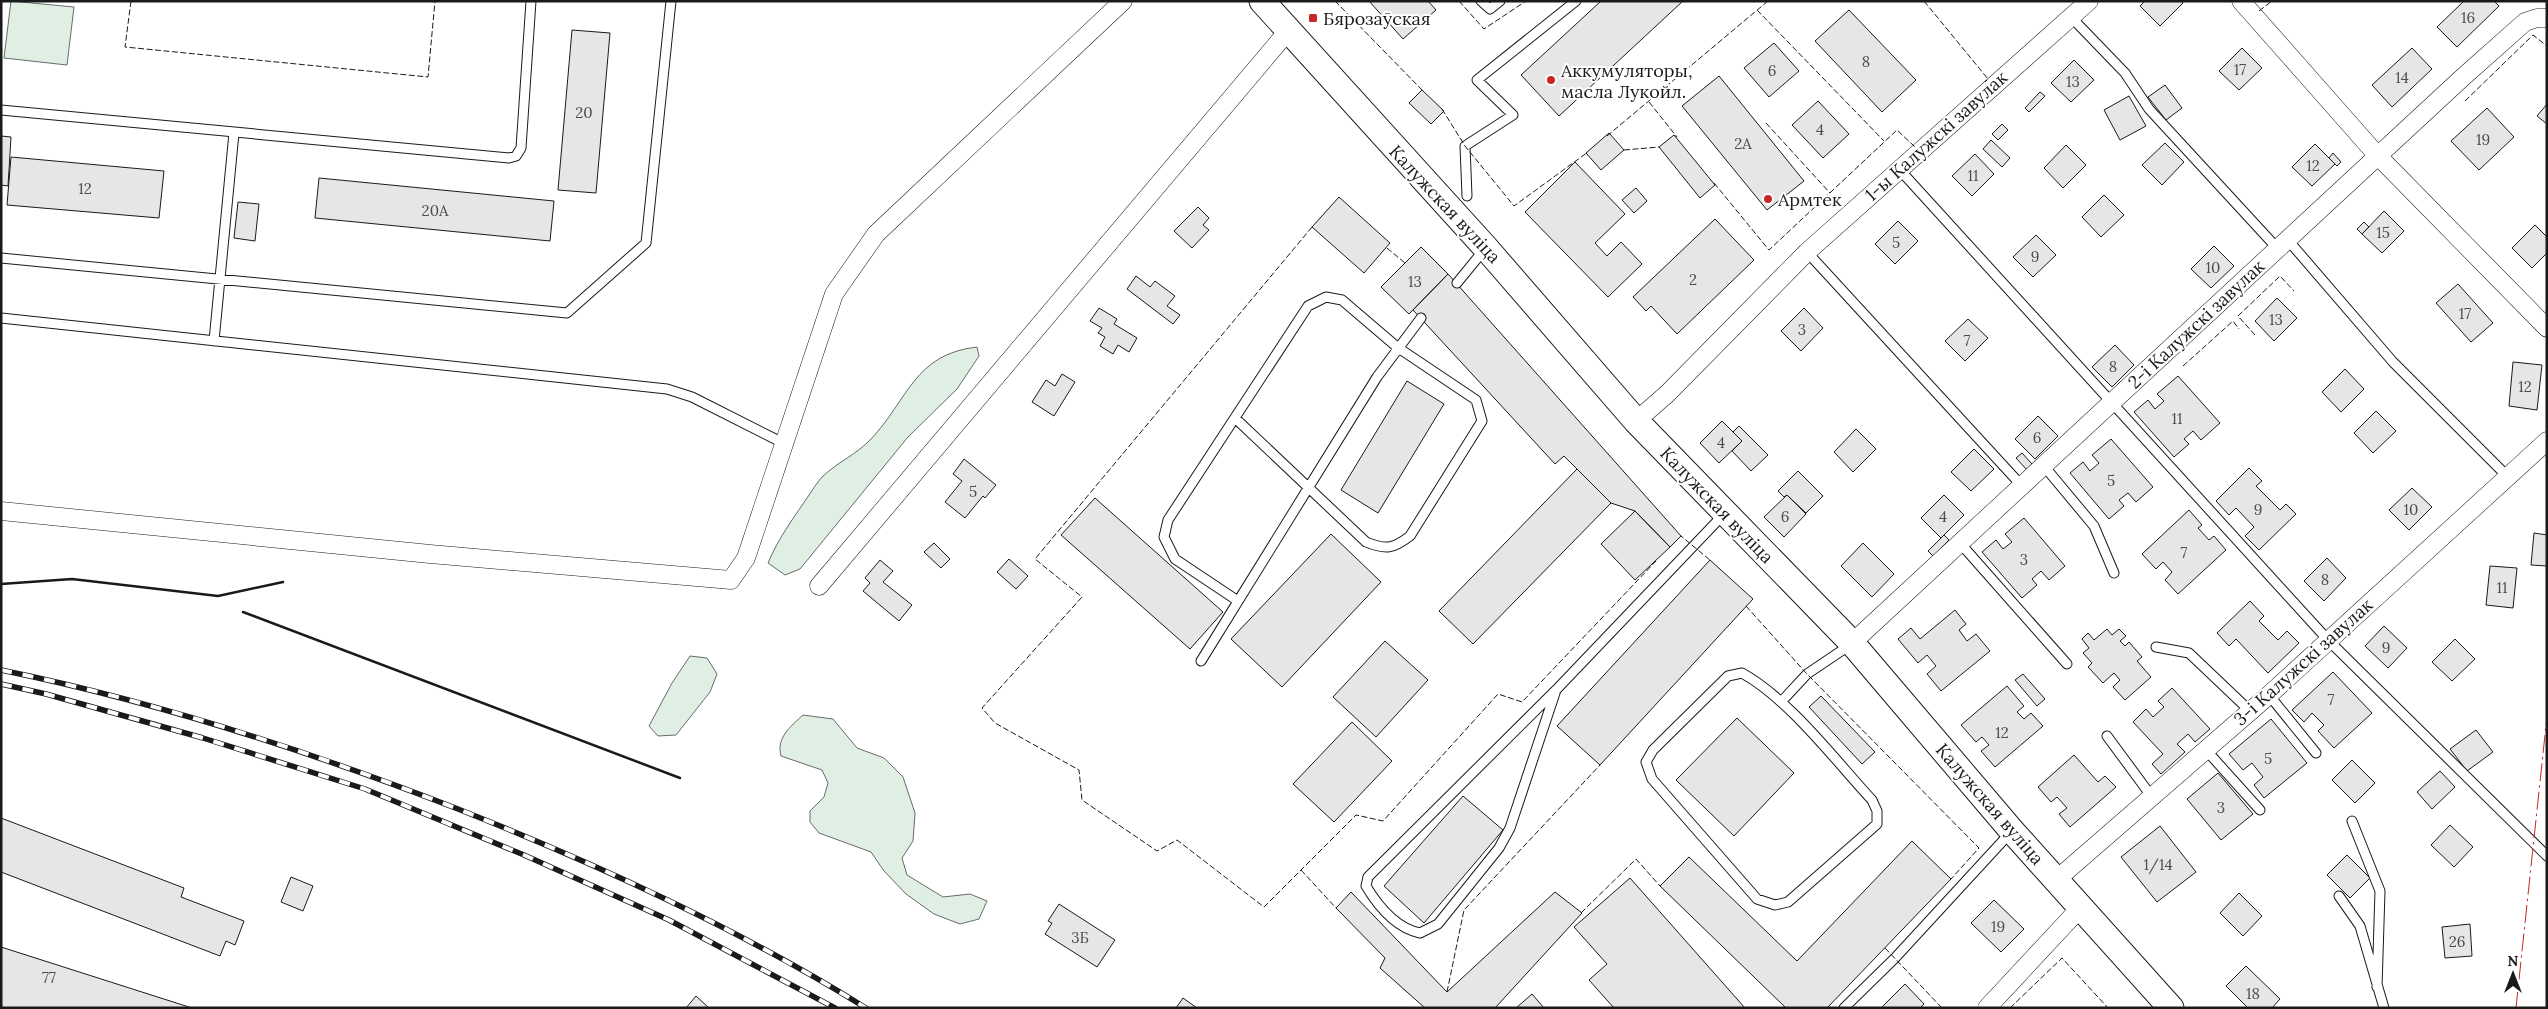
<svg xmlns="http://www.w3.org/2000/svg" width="2548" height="1009" font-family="Lora,serif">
  <rect width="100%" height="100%" fill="#fff"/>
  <!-- green -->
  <path fill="#e0efe3" stroke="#6a6a6a" d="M11,1L74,7L67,65L4,58Z
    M977,347L979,356L957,389L908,437L800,569L785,575L768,563C778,539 792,520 807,498C812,491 817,482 823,476C838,462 857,454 871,439C908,400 914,354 977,347Z
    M690,656L707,658L717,674L710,692L676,735L658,736L649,726L672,683Z
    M803,715L833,719L857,748L884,758L903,777L915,813L913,841L902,858L907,875L943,897L970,894L987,901L979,919L960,924L934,914L906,894L884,871L871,852L819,833L810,822V811L824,797L828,783L822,770L781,756C776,738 790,727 803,715Z"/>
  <!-- building -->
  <path fill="#e6e6e6" stroke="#1a1a1a" d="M1369,1H1428L1436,10L1403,39Z
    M1601,1H1683L1559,116L1521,75Z
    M2145,1H2181L2183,3L2160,26L2140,6Z
    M2464,1H2494L2499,6L2457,47L2437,27Z
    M1849,10L1916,80L1882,112L1815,41Z
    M572,30L610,33L596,193L558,190Z
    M1774,43L1799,71L1769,97L1744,68Z
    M2242,48L2262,68L2239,90L2219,71Z
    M2412,48L2432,69L2392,107L2372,85Z
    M2074,60L2094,80L2071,102L2051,83Z
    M1719,76L1804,181L1767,210L1682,106Z
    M2165,85L2182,108L2166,120L2148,97Z
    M1422,90L1444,111L1431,124L1409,103Z
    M2040,92L2045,96L2029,112L2025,108Z
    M2129,96L2146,126L2120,140L2104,110Z
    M1818,101L1849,134L1823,158L1792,125Z
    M2547,104V124L2537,116Z
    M2487,108L2514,137L2479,170L2451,141Z
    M2002,124L2008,130L1998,140L1992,134Z
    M1609,133L1624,150L1601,170L1586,153Z
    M1674,135L1715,185L1700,198L1659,147Z
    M1,136L11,137L8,186L1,185Z
    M1991,140L2010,158L2002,167L1983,149Z
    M2165,143L2184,162L2162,185L2142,165Z
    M2315,144L2335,164L2312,186L2292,167Z
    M2066,145L2086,165L2063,188L2044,168Z
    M2333,153L2341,162L2337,166L2329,158Z
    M1975,154L1994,174L1972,196L1952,176Z
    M11,157L164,171L159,218L7,205Z
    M1575,162L1625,214L1595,243L1607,256L1621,242L1642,264L1608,297L1525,212Z
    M319,178L554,201L550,241L315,218Z
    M1636,188L1647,201L1634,213L1622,200Z
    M2104,195L2124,215L2101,237L2082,217Z
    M1339,197L1390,243L1364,273L1312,227Z
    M238,202L259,204L255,241L234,238Z
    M1198,207L1209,218L1203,225L1209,230L1192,248L1174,231Z
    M2384,211L2404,231L2382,253L2362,234Z
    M1715,219L1754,260L1677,334L1651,306L1646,311L1633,297Z
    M1898,221L1918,241L1895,264L1875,244Z
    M2364,222L2369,227L2362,234L2357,229Z
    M2535,225L2547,237V253L2532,268L2512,248Z
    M2036,235L2056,255L2033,277L2013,257Z
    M2214,246L2234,266L2211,288L2191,269Z
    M1421,247L1448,274L1409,314L1381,287Z
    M1448,274L1681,536L1670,547L1635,511L1611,503L1564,456L1555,464L1413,310Z
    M1136,276L1150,287L1155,281L1175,296L1167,306L1180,315L1173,324L1127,289Z
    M2458,284L2493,323L2471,342L2436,303Z
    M2277,298L2297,318L2274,341L2255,321Z
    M1099,308L1117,319L1114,324L1137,338L1129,352L1118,345L1113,354L1100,346L1105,337L1098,333L1102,328L1090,321Z
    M1804,308L1823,328L1801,351L1781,331Z
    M1968,319L1988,338L1965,361L1945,341Z
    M2115,345L2134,365L2112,387L2092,367Z
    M2513,362L2542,365L2537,410L2509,406Z
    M2345,369L2364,389L2341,412L2322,392Z
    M1062,374L1075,382L1054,416L1032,402L1046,380L1055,386Z
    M2178,376L2220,423L2201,440L2193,431L2184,439L2189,444L2174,457L2134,412L2148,400L2155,409L2164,401L2157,394Z
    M1407,381L1444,404L1378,513L1341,490Z
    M2376,411L2396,431L2373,453L2354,433Z
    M2038,416L2058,436L2035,459L2015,439Z
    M1722,421L1742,441L1719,463L1700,443Z
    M1739,426L1768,455L1751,471L1732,451L1742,441L1733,432Z
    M1856,429L1876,449L1853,472L1834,452Z
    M2111,439L2153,487L2136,502L2128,493L2119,500L2124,506L2109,519L2070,473L2083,462L2090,471L2099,463L2092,455Z
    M1974,449L1994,469L1971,491L1951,472Z
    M2022,453L2032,464L2027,470L2016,458Z
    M964,459L996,485L985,498L983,496L965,518L945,502L962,481L953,474Z
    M2249,468L2262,481L2256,486L2280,510L2286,504L2296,514L2259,550L2245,536L2254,527L2236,508L2229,515L2216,501Z
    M1577,469L1611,503L1473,644L1439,611Z
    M1798,471L1823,496L1806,513L1787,495L1784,497L1778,491Z
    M2412,488L2432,507L2409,530L2389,510Z
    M1787,495L1806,514L1784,537L1764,517Z
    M1944,495L1964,515L1941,538L1921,518Z
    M1095,498L1223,612L1190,649L1061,535Z
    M2189,510L2202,525L2198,528L2209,540L2214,536L2226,550L2178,594L2165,580L2172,572L2163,562L2156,569L2142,554Z
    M1635,511L1670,547L1635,580L1601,544Z
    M2024,518L2065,566L2049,580L2041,571L2032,579L2037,585L2022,598L1982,552L1996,540L2003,549L2012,542L2005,534Z
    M2534,533L2547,535V566L2531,565Z
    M1331,534L1381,582L1282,687L1231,639Z
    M1944,535L1949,540L1933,556L1928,551Z
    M934,543L950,559L941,568L924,552Z
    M1863,543L1894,574L1872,597L1841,566Z
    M2327,558L2346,578L2324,601L2304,581Z
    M1009,559L1028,576L1016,589L997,572Z
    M880,560L893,571L883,582L912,605L899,621L863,591L870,583L865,578Z
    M1710,560L1753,599L1600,765L1557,726Z
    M2490,566L2517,568L2513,608L2486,605Z
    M2250,601L2264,616L2259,621L2278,640L2287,631L2299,643L2268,673L2236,639L2229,646L2217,633Z
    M1955,610L1966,624L1959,630L1967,641L1976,634L1990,651L1941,691L1927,674L1936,666L1927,655L1918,663L1898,639L1911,628L1920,639Z
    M2384,626L2407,648L2388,668L2365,646Z
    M2107,629L2112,635L2119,629L2126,636L2120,641L2125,646L2129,642L2142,657L2137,661L2151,677L2125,700L2113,687L2120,680L2114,673L2103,683L2088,667L2092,663L2083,653L2089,648L2082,639L2088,633L2094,640Z
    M2455,639L2475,659L2452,681L2432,662Z
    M1385,641L1428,680L1376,737L1333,697Z
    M2333,672L2372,713L2334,748L2318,731L2324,725L2312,713L2304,722L2292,710Z
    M2023,674L2045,699L2037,706L2015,680Z
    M2007,686L2024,706L2017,712L2024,719L2031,713L2043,726L1995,767L1981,751L1989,745L1982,737L1976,742L1961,725Z
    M2172,688L2210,729L2195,742L2188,734L2177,744L2185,752L2161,774L2152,764L2163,754L2133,722L2146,709L2153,717L2164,707L2158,701Z
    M1821,696L1875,752L1862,764L1809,707Z
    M1737,718L1794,773L1734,836L1676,780Z
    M2271,719L2307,763L2264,798L2254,785L2263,777L2252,763L2243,770L2229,754Z
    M1352,722L1392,761L1334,822L1293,784Z
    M2476,730L2493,752L2467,771L2450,749Z
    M2074,755L2098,782L2105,776L2116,787L2070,827L2059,814L2067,808L2057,797L2051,802L2038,787Z
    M2352,760L2375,783L2355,803L2332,780Z
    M2440,771L2455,787L2432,809L2417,792Z
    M2218,773L2253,814L2221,840L2187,799Z
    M1463,796L1503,830L1424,923L1384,886Z
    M1,818L184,888L181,897L244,921L235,945L226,941L220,956L1,872Z
    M2450,825L2473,847L2454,867L2431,845Z
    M2160,826L2196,872L2157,902L2121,857Z
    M1912,841L1951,879L1827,1008H1786L1660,886L1689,857L1797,961Z
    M2347,855L2370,878L2350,898L2327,875Z
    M291,877L313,886L303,911L281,902Z
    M1630,878L1745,1008H1614L1589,980L1607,964L1574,927Z
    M1351,892L1447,992L1555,892L1582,913L1495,1008H1425L1380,968L1385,958L1336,908Z
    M2239,893L2262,916L2243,936L2220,913Z
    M1994,900L2024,929L2001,952L1971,923Z
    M1059,904L1115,940L1097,967L1045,934L1052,923L1048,921Z
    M2470,924L2472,956L2445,958L2442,927Z
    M1,947L192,1008H1Z
    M2246,966L2280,999L2272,1008H2248L2226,986Z
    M1905,984L1924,1004L1920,1008H1881Z
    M1532,994L1544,1008H1516Z
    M696,996L709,1008H686Z
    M1183,998L1197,1008H1176Z"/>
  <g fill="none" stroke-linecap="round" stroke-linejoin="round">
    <!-- lane casing -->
    <g stroke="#1a1a1a" stroke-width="11">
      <path id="lane" d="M1481,1L1490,9L1500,1
        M2071,17L2125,73L2149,109L2277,248
        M1,110L509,158L516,156L521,148L531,1
        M1899,169L2328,640L2547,856
        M1467,196L1465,146L1513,115L1477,80L1576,1
        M2287,239L2393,362L2507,476
        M1807,252L2022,486
        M1,258L567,313L646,243L671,1
        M1457,283L1484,250
        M1,318L667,389L692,397L783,443
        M214,341L234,133
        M1235,418L1366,542C1386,550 1393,549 1410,536L1482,421L1476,400L1397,347L1342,300L1326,297L1308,306L1168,520L1164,537L1175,559L1238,601
        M2044,466L2094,526L2114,573
        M1960,543L2067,664
        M2156,647L2189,653L2250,711
        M1201,661L1377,377L1421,318
        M1742,673C1789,699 1835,760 1872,800L1877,811V824L1788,902L1775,905L1757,899L1652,779L1646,762L1653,750L1728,676Z
        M1556,690L1510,828L1499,848L1438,924L1420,933C1396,928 1378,906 1366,886L1368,877L1556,690L1724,514
        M2269,695L2316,753
        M1781,702L1807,674L1850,645
        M2107,736L2152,797
        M2206,750L2260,810
        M2352,821L2380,891L2377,987
        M2339,896L2360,926L2384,1008
        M1844,1008L1895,958L2011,832"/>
    </g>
    <!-- street casing -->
    <g stroke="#1a1a1a" stroke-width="19">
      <path id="street" d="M2241,1L2377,155L2547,328
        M1636,421L1667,394L1807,252L2089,1
        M1,511L430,554L731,580L746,558L834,294L876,234L1123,1
        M819,586L1288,31
        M1852,643L2462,78L2525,22L2537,18H2547
        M2056,880L2269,695L2547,441
        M1987,1008L2081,907"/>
    </g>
    <!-- secondary casing -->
    <g stroke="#1a1a1a" stroke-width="27">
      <path id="secondary" d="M1262,1L1486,248L1636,421L1852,643L2012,831L2171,1008"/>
    </g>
    <!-- lane -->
    <use href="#lane" stroke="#fff" stroke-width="9"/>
    <!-- street -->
    <use href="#street" stroke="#fff" stroke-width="18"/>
    <!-- secondary -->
    <use href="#secondary" stroke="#fff" stroke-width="25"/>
    <!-- rail casing -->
    <g stroke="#1a1a1a" stroke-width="5.5">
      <path id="rail" d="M1,670C158,702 309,751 458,809C599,865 737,928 866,1008
        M1,684L46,694L203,738L365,789L524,855L669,920L835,1008"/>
    </g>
    <!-- rail -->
    <use href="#rail" stroke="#fff" stroke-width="4" stroke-dasharray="11" stroke-linecap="butt"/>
    <!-- fence -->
    <path stroke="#1a1a1a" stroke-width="1" stroke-dasharray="6 2.5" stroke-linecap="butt" d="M131,1L125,47L428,77L435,1
      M1335,1L1424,92
      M1459,1L1484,29L1526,1
      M1924,1L1988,79L1985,82
      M1757,10L1884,141
      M2259,11L2272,1
      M2465,101L2533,35L2547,46
      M1649,102L1677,137
      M1442,109L1465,146L1514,206L1588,152
      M1766,123L1830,193
      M1607,136L1768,1
      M1624,150L1659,147
      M1714,183L1769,250L1897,130L1915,147
      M1312,227L1035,559L1082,597L982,708L995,723L1079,770L1082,800L1157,851L1177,840L1264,907L1356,815L1383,821L1498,694L1522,702L1656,561
      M1387,248L1405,263
      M2255,335L2238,316L2280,276L2294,291
      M2183,366L2233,321L2239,329
      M1679,538L1681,536L1710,560
      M1746,606L1807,674L1979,848L1951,879
      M1301,870L1336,908
      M1581,913L1636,859L1660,886
      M1885,948L1942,1008
      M1447,992L1464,910L1600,765
      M2010,1008L2062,958L2108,1008"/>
    <!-- wall -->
    <path stroke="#1a1a1a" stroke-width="2.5" d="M1,584L72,579L218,596L283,582
      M243,612L680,778"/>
    <!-- power -->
    <path stroke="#c62828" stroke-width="1" stroke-dasharray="18 4 2.5 4" stroke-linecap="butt" d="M2516,1008L2547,716"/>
  </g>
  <!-- markers -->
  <g fill="#c62828" stroke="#fff" stroke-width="2">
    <rect x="1308" y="13" width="10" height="10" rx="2.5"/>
    <circle cx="1551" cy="80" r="5"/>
    <circle cx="1768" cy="199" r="5"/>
  </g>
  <g text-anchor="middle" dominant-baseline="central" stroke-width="4" stroke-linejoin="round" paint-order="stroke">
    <!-- number labels -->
    <g font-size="15" fill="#4d4d4d">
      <text x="2468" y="17">16</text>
      <text x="1866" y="61">8</text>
      <text x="2240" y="69">17</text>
      <text x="1772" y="70">6</text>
      <text x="2402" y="77">14</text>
      <text x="2073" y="81">13</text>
      <text x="584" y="112">20</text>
      <text x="1820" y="129">4</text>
      <text x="2483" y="139">19</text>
      <text x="1743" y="143">2А</text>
      <text x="2313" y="165">12</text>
      <text x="1973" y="175">11</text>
      <text x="85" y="188">12</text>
      <text x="435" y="210">20А</text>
      <text x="2383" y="232">15</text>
      <text x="1896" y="242">5</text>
      <text x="2035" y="256">9</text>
      <text x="2213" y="267">10</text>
      <text x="1693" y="279">2</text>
      <text x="1415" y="281">13</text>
      <text x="2465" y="313">17</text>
      <text x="2276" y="319">13</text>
      <text x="1802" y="329">3</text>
      <text x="1967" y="340">7</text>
      <text x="2113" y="366">8</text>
      <text x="2525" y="386">12</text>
      <text x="2177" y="418">11</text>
      <text x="2037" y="437">6</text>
      <text x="1721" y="442">4</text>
      <text x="2111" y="480">5</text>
      <text x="973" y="491">5</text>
      <text x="2258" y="509">9</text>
      <text x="2411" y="509">10</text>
      <text x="1785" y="516">6</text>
      <text x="1943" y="516">4</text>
      <text x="2184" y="552">7</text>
      <text x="2024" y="559">3</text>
      <text x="2325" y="579">8</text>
      <text x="2502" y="587">11</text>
      <text x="2386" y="647">9</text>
      <text x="2331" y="699">7</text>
      <text x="2002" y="732">12</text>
      <text x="2268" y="758">5</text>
      <text x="2221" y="807">3</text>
      <text x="2158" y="864">1/14</text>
      <text x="1998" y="926">19</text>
      <text x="1080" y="937">3Б</text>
      <text x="2457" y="941">26</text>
      <text x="49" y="977">77</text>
      <text x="2253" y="993">18</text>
    </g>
    <!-- poi labels -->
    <g font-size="18" fill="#1a1a1a" stroke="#fff" text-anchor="start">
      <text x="1323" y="18">Бярозаўская</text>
      <text x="1561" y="70">Аккумуляторы,<tspan x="1561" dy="21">масла Лукойл.</tspan></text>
      <text x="1778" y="199">Армтек</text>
    </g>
    <!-- street labels -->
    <g font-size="18" fill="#1a1a1a" stroke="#fff">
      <text transform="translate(1936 136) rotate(-42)">1-ы Калужскі завулак</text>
      <text transform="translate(1445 204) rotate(47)">Калужская вуліца</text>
      <text transform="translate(2196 324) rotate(-43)">2-і Калужскі завулак</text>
      <text transform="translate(1717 505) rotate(46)">Калужская вуліца</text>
      <text transform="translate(2303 662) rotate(-42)">3-і Калужскі завулак</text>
      <text transform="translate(1990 804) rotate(49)">Калужская вуліца</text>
    </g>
  </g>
  <!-- border -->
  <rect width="2548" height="1009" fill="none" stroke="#1a1a1a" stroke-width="5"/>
  <!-- north arrow -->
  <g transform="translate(2513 974)" stroke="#ffffff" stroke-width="4" paint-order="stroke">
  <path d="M0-4L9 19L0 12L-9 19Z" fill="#1a1a1a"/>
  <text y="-8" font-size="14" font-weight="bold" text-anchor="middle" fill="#1a1a1a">N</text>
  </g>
</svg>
